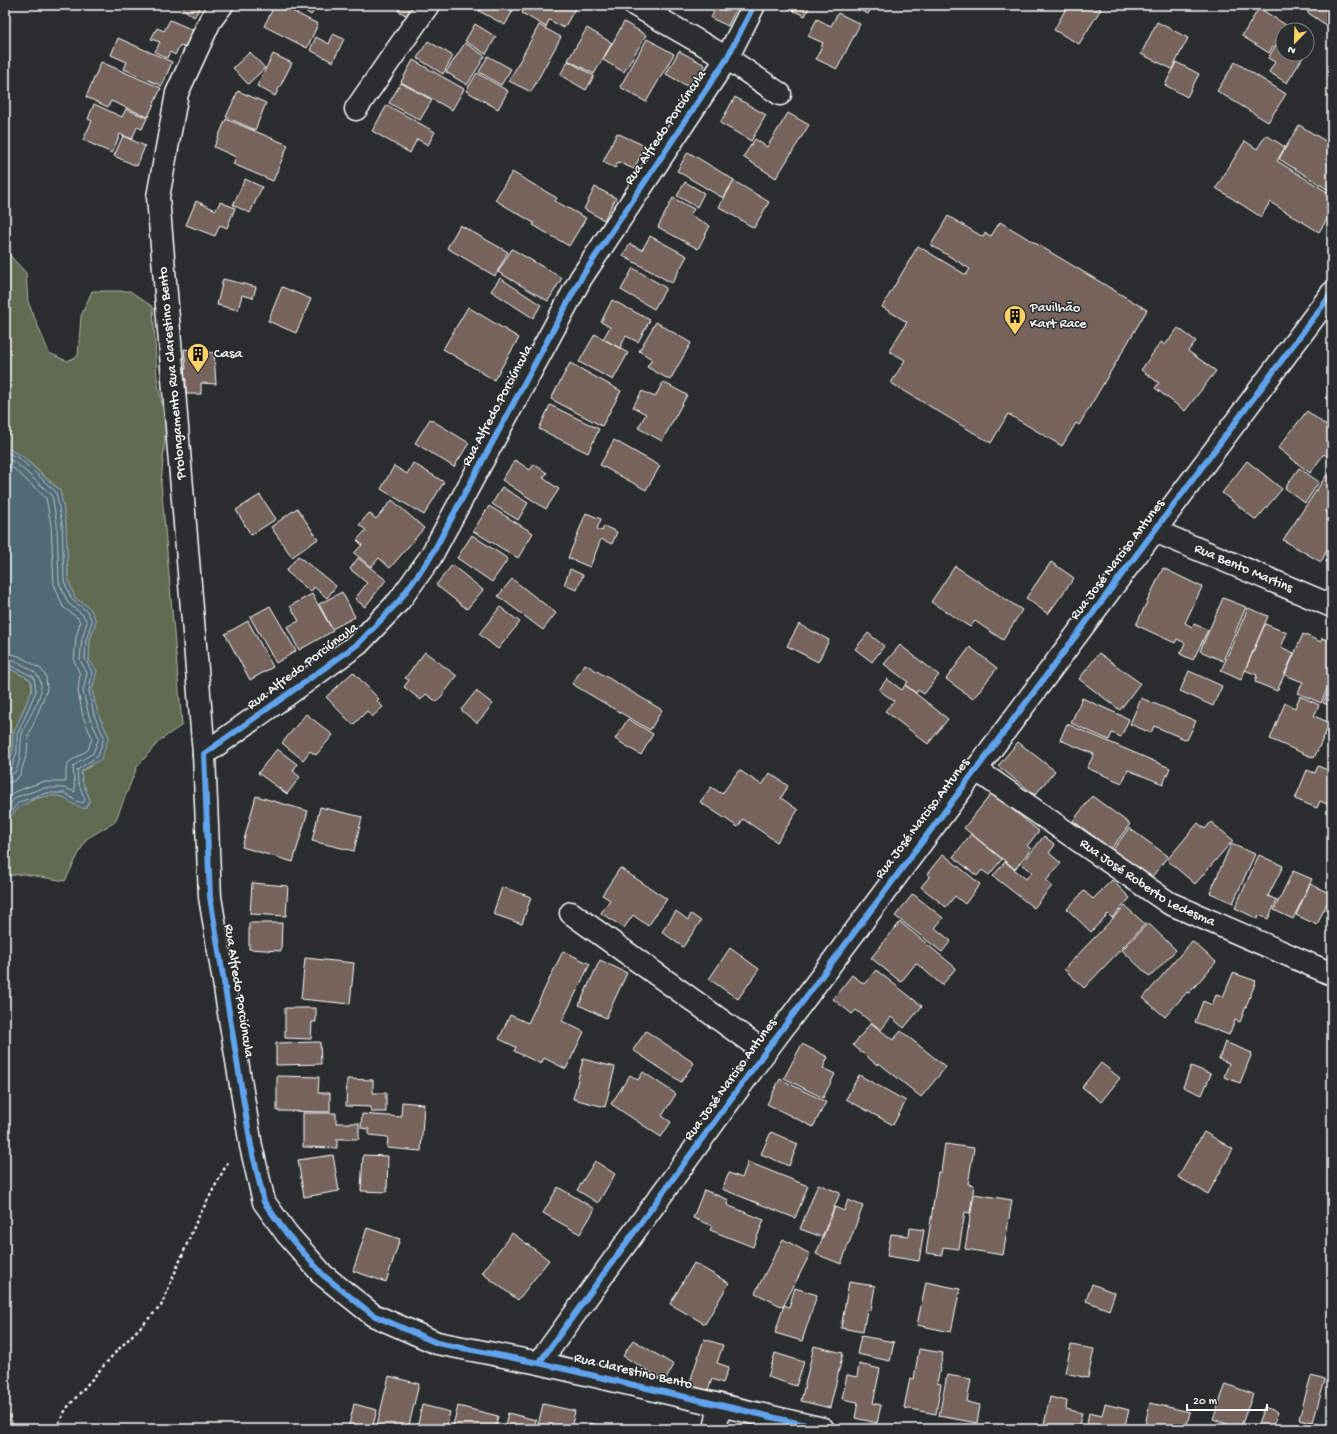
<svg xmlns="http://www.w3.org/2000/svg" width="1337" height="1434" font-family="'Gochi Hand',sans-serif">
  <rect width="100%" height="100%" fill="#2a2d2e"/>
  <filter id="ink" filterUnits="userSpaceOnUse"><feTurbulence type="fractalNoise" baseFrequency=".025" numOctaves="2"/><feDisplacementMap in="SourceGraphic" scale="8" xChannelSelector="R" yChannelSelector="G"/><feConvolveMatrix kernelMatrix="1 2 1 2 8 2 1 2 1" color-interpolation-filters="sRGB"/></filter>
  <g filter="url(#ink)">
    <!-- green -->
    <path fill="#616b51" stroke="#b0b5a8" d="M5,250L26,273L28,302L49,353L67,361L78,356L81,316L92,291H130L153,307L157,378L166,427L161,483L182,725L159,741L137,767L115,822L86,839L65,881L23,874L5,876V827C12,806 42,791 63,797C67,798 71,802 74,804L90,800L82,781L81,771L91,766L109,737L98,714L92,690L97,671L89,660L90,640L96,621L90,608L75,598L68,579L66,523L60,490L22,456L5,447Z
      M5,666L31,680L32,690L13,734V751L5,774Z
      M5,1404L15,1429H5Z"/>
    <!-- water -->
    <path fill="#506975" stroke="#96a5ac" d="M5,447L22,456L46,479L60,490L66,523L68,579L75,598L90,608L96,621L90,640L89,660L97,671L92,690L98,714L109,737L101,759L81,771L82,781L90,800L85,809C81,807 77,806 73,804C70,802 67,798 63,797C41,791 12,806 5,827V774L13,751V734L32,690L31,680L5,666Z"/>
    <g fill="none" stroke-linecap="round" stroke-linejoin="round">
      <!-- shore -->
      <path stroke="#b9c3c8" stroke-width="1" d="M5,451L20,459L56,492L62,524L64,581L72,600L87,611L92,621L86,640L85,659L92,672L89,691L94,715L104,737L98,756L77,770L78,782L85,800L83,803L76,801L65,793H46L19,802L5,818
        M5,457L17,464L52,495L57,524L59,582L68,603L83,615L87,622L82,639L80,660L87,673L83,691L89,716L99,738L93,753L77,763L73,767L75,792L65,788H44L16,797L5,810
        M5,464L13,468L46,498L51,525L54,584L63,607L78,618L80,622L76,638L74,661L80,674L78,691L83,717L92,738L88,750L69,762L66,769V782H42L14,792L5,801
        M5,652L19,656L41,669L46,676L47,690L28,737L27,753L20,775L14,781L5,783
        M5,658C13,658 21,664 28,668C58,684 28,712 22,735C19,747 24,776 5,777
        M5,663L34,677L36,691L17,735V752L11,769L5,772"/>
    </g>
    <!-- building -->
    <path fill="#74635c" stroke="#fff" d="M178,5H202L194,17Z
      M275,5H280L318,24L307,48L264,26Z
      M296,5H318L311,15Z
      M401,5H423L416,20L398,11Z
      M483,5H516L505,25L479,11Z
      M526,5H577L564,28L549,20L546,27L522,13Z
      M717,5H738L728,26L711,18Z
      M781,5H810L805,16Z
      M850,5H873L868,14Z
      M1068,5H1095L1101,9L1079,44L1054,30Z
      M1312,5H1332V29L1307,12Z
      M1259,8L1286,25L1269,53L1242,36Z
      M838,13L860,24L837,69L816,59L823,43L808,36L817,19L831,26Z
      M170,20L195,31L186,49L180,45L175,55L170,52L167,58L155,52L160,42L151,39L157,28L164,31Z
      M624,22L646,35L624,72L603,60Z
      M1157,22L1188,38L1172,69L1141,54Z
      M475,24L496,37L486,54L465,41Z
      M539,25L561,37L531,92L509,81Z
      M587,28L612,43L594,74L568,60Z
      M333,34L344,39L333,62L310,50L316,37L329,44Z
      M118,38L172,62L162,86L124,69L127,62L111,55Z
      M647,39L674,54L646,102L620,87Z
      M1280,39L1283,41V54H1305L1287,83L1269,72L1275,62L1268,58Z
      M428,41L453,56L443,74L417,58Z
      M465,43L485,56L467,85L446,72Z
      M679,51L705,65L692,89L666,74Z
      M250,52L265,68L248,84L233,68Z
      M273,54L292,63L275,96L257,86Z
      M488,56L511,69L501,85L479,72Z
      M413,60L464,89L452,110L401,82Z
      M568,61L594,76L586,90L560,75Z
      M101,62L161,88L148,117L111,101L108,107L86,97Z
      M1176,62L1199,74L1187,97L1165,85Z
      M1235,62L1286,94L1268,122L1217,91Z
      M477,73L508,91L498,109L466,91Z
      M401,83L432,100L420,120L389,103Z
      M238,91L266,103L255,130L226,117Z
      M735,97L766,115L751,141L720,123Z
      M94,104L122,117L126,109L147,118L142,129L137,127L132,139L120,134L112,153L83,140L92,121L88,119Z
      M387,105L435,132L428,145L417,139L410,153L372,131Z
      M788,113L809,125L776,178L743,157L755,139L767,147Z
      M226,119L288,145L273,181L233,164L236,157L214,147Z
      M1299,125L1332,145V192L1279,159Z
      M617,133L645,146L634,169L618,162L615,168L603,162Z
      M1266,135L1285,147L1277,161L1332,195V211L1319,232L1270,202L1261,217L1216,188L1245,141L1257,149Z
      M123,136L145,146L137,166L114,156Z
      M688,152L734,180L723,198L677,171Z
      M512,172L557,198L555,201L586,218L569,246L533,225L534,223L495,200Z
      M245,179L262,187L250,213L233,205Z
      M734,181L769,202L754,228L719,207Z
      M685,182L704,193L697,207L677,196Z
      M595,187L616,198L604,220L584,209Z
      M673,198L694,209L690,215L710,226L698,249L658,227Z
      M196,201L216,210L220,202L235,208L227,228L220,225L215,236L186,225Z
      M948,216L983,237L985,233L991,236L1000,222L1147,310L1079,425L1076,423L1062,446L1008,414L991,443L891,383L905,360L889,351L907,322L882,307L918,246L966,275L970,269L931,245Z
      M460,225L508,252L495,276L447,248Z
      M650,236L687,256L672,283L623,256L630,244L642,250Z
      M512,249L562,278L548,301L498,272Z
      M633,268L666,288L654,309L621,290Z
      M500,278L541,305L533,318L491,291Z
      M223,279L256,287L253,298L242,295L238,310L217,305Z
      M282,287L311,299L296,333L268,321Z
      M612,300L650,320L638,342L626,336L620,348L603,339L610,327L601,322Z
      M468,307L519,338L494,380L443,349Z
      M656,322L691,343L670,380L647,367L652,359L639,351Z
      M1178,328L1196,341L1188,351L1216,371L1185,411L1155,388L1159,383L1141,370L1161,342L1165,345Z
      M595,334L628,353L613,380L579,362Z
      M184,349L214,353L216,384L201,383V394H186V379H181L180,368L186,369Z
      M570,363L621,391L602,426L551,399Z
      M663,382L687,395L662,441L638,428L646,414L633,407L642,391L655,397Z
      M1332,390V403L1325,398Z
      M550,405L599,429L588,453L539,429Z
      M1307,411L1332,430V460L1324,454L1310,473L1278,448Z
      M430,419L469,443L454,467L415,443Z
      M614,440L660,466L646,490L600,465Z
      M515,460L530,470L534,464L547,473L543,478L559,489L546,509L502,480Z
      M1247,461L1282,489L1256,520L1222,493Z
      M413,463L444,482L424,515L381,489L394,466L407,474Z
      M1299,468L1319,482L1305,503L1285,488Z
      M1328,473L1332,475V500L1325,511L1332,514V540L1321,562L1283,540Z
      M502,487L528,503L518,520L492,504Z
      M260,495L276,519L251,535L236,510Z
      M392,500L424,528L390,568L379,558L371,567L354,553L362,545L357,540L366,530L359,525L369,513L376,519Z
      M489,506L533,533L518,558L473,531Z
      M297,508L318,539L292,557L271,527Z
      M586,513L601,519L597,529L602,531L604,526L617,532L612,544L601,539L590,567L568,558Z
      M472,535L508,559L492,582L457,558Z
      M1332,551V565L1326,562Z
      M298,556L336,586L327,598L314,587L311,592L286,571Z
      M358,558L386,580L365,607L355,599L367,583L350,569Z
      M1051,562L1074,578L1048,614L1026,598Z
      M452,565L483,590L467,609L436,585Z
      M955,566L1022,610L1003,640L975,621L970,627L931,602Z
      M1163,568L1202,587L1185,623L1192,627L1194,624L1208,630L1193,660L1180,654L1185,643L1177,639L1175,643L1136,625Z
      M570,569L583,575L577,590L564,585Z
      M512,579L556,613L543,630L498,596Z
      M342,592L355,617L332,629L319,604Z
      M312,594L333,631L299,650L287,627L299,621L290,606Z
      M1223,598L1246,607L1223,661L1200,651Z
      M270,606L296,651L276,663L250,617Z
      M500,607L520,622L498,649L479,634Z
      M1248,608L1268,616L1241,680L1221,671Z
      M248,621L273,667L250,680L225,634Z
      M799,624L829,640L818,662L787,646Z
      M1265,624L1287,633L1281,647L1294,653L1277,691L1255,682L1257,675L1245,670Z
      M868,633L884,646L872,662L855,649Z
      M1303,634L1321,642L1322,638L1332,642V678L1321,703L1298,693L1303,682L1285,675Z
      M900,645L939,675L924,694L918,690L916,693L905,685L908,682L884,664Z
      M970,647L997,668L973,699L946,679Z
      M425,652L457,676L437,702L426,694L421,700L404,687L409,680L405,678Z
      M1099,653L1140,683L1120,710L1079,679Z
      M585,664L662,710L650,730L572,684Z
      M1189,671L1222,686L1213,706L1180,691Z
      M353,672L379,699L377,701L383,707L372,717L367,711L353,725L326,697Z
      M887,679L902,690L905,685L948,719L928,744L885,711L894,701L879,690Z
      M1329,690L1332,691V706L1323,703Z
      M476,691L493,704L477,723L461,710Z
      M1300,696L1319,705L1314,716L1330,723L1314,758L1270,739L1285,703L1295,708Z
      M1082,698L1129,719L1121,737L1112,733L1109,740L1071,723Z
      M1141,698L1196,721L1187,740L1154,726L1151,733L1130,724Z
      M306,714L333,735L316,755L310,751L303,760L282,743Z
      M628,719L653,734L641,755L615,739Z
      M1067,724L1170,768L1163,784L1128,770L1122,783L1087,768L1094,754L1060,740Z
      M1018,742L1055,771L1035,795L998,766Z
      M277,749L297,764L293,771L300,777L287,794L258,773Z
      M1318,766L1332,772V802L1331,806L1320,801L1317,808L1295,799L1307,770L1315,773Z
      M739,770L762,785L770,773L788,786L781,798L798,810L777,842L743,819L738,827L700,802L711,787L722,794Z
      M992,793L1039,831L1027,846L1031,849L1015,869L964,828Z
      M256,796L308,811L293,862L242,847Z
      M1092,796L1130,824L1111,849L1073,821Z
      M320,807L362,817L354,851L312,841Z
      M1211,822L1233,840L1195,884L1167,860L1198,823L1205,829Z
      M1129,828L1168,856L1148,882L1110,854Z
      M971,834L1002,859L989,875L982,870L977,876L953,857Z
      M1044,836L1055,845L1049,853L1061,863L1046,881L1052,886L1034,908L993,876L1005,862L1026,879L1032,872L1022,864Z
      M1231,844L1255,854L1233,903L1210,893Z
      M943,854L980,884L965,904L955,896L946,907L921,887L930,876L927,874Z
      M1259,855L1283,866L1268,896L1277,900L1268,919L1259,915L1258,919L1235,908Z
      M620,868L667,899L648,926L633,915L624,928L601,913L610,900L602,895Z
      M1293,871L1312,879L1293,919L1274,910Z
      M1112,880L1130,898L1112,918L1108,914L1091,932L1067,909L1084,891L1093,899Z
      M252,883L288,886L286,916L250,914Z
      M1310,884L1331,894L1317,925L1296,915Z
      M502,887L531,897L522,924L493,914Z
      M913,894L943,918L935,928L951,941L942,952L895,916Z
      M1125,906L1145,924L1084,988L1064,969Z
      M676,911L688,920L691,914L701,921L683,947L662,932Z
      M900,922L956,968L942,985L916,963L901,982L871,958Z
      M249,923H282L281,951L249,949Z
      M1148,923L1176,950L1150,977L1122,950Z
      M1192,941L1216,962L1189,993L1187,992L1165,1017L1143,998Z
      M730,948L759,969L738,999L709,979Z
      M563,951L590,964L562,1021L584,1032L566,1069L544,1058L541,1064L514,1051L516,1047L499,1039L510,1015L528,1023Z
      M305,958L354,963L350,1004L301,999Z
      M600,960L627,973L606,1018L579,1005Z
      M876,970L922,1006L904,1028L891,1017L881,1030L856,1010L852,1014L833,999L852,975L864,984Z
      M1233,973L1256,981L1240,1022L1235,1020L1229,1035L1195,1022L1203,1001L1212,1005L1216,995L1223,997Z
      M285,1008H316V1022H312L311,1039L285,1038Z
      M871,1023L893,1040L901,1031L946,1067L921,1097L879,1063L877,1065L853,1045Z
      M646,1031L694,1063L681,1082L633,1050Z
      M320,1042L321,1064L276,1065V1043Z
      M1225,1042L1252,1053L1240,1083L1224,1077L1229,1063L1219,1059Z
      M802,1044L828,1057L823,1068L835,1074L823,1098L784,1078Z
      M583,1059L615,1067L605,1107L573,1099Z
      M1101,1063L1120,1078L1101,1102L1082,1087Z
      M1191,1066L1211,1074L1202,1095L1183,1087Z
      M643,1072L676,1094L662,1116L671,1122L661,1137L611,1104L630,1075L638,1080Z
      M859,1075L906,1101L893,1125L846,1099Z
      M277,1076L319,1077L318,1093H330V1112L277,1111Z
      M347,1079L373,1080V1093H386V1112H371V1107L346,1106Z
      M780,1079L826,1102L813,1127L767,1104Z
      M402,1102L424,1104L421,1151L387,1148L388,1137L369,1135V1129L361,1128L362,1114L401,1117Z
      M303,1113H336V1123H359V1139H337V1148L303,1147Z
      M771,1132L798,1144L789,1166L761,1154Z
      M1204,1132L1233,1149L1208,1194L1178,1177Z
      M945,1144L974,1148L968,1184L974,1185L970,1213L965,1212L959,1249L943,1247L942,1255L926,1253L938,1172H941Z
      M333,1155L339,1191L304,1197L298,1160Z
      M363,1155L388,1156L387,1192L361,1191Z
      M595,1161L615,1174L598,1203L577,1190Z
      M748,1162L808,1186L795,1218L722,1189L729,1173L742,1178Z
      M818,1184L840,1193L822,1237L800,1229Z
      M558,1187L595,1209L580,1234L543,1213Z
      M704,1190L729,1200L727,1205L764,1220L753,1247L710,1230L712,1226L693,1218Z
      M974,1194L1012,1200L1003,1255L965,1249Z
      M848,1200L863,1206L841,1264L816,1254L835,1207L844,1211Z
      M367,1228L400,1239L386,1282L353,1271Z
      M910,1228L924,1230L919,1261L887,1256L891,1234L909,1236Z
      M512,1233L549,1260L518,1300L482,1273Z
      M783,1239L810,1254L783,1307L755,1293Z
      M694,1263L729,1283L705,1324L670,1304Z
      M849,1282L875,1286L871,1310H867L863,1332L841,1328Z
      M926,1282L960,1289L951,1332L917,1325Z
      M1092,1284L1115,1293L1109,1310L1086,1301Z
      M795,1288L817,1295L802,1341L775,1333L784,1305L789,1307Z
      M861,1336L894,1342L890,1361L857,1354Z
      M704,1339L723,1345L717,1363L729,1367L723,1383L712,1379L708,1391L689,1385Z
      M633,1340L674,1365L665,1381L623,1356Z
      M1071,1345L1094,1349L1088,1378L1065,1373Z
      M814,1346L843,1353L830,1408L801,1401Z
      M919,1349L943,1353L937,1383L941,1384L936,1414L904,1408L910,1378L914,1379Z
      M775,1353L804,1362L796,1386L768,1377Z
      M859,1364L880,1369L873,1403L881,1405L877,1423L855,1418L858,1402L842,1399L847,1375L857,1377Z
      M947,1375L971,1379L967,1402L980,1405L977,1423L939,1416Z
      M389,1376L419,1384L408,1429H376Z
      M1311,1376L1325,1380L1313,1422L1299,1419Z
      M1226,1384L1253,1394L1240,1429L1213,1419Z
      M1050,1397L1067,1401L1066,1409L1082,1413L1078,1429H1043Z
      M1150,1403L1190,1412L1186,1429H1144Z
      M354,1404L377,1410L372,1429H348Z
      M543,1404L575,1411L571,1429H537Z
      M1105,1404L1129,1410L1124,1429H1086L1089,1412L1102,1415Z
      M422,1405L450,1412L446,1429H417Z
      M458,1406L498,1416L495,1429H452Z
      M1264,1407L1278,1412L1272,1429H1256Z
      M508,1413L536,1420L534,1429H504Z
      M1310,1422L1330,1427L1329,1429H1308Z
      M589,1423L614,1429H588Z
      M1211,1424L1233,1429H1210Z"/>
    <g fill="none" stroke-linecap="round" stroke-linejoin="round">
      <!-- minor casing -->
      <g stroke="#fff" stroke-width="25">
        <g id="minor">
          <path d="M635,5L727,58L780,94"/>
          <path d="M754,5L727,58L581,278L430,558L399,601L358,644L204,754L210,897L251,1146L264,1202L287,1234L323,1275L373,1315L437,1343L539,1363L823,1429"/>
          <path d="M356,109L428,5"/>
          <path id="s1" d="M1155,531L1332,606"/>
          <path d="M204,754L158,197L177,93L210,21L222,5"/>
          <path id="s2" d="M975,769L1169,903L1332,974"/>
          <path d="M571,913L765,1052"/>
          <path d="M539,1363L765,1052L1332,293"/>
          <path d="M715,1429L720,1405"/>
        </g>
      </g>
      <!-- path -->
      <path stroke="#fff" stroke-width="2.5" stroke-dasharray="3 3" stroke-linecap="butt" d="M56,1429L66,1409L113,1355L161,1306L197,1220L229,1160"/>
      <!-- minor -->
      <use href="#minor" stroke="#2a2d2e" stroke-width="22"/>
      <!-- cycleway casing -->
      <g stroke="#2a2d2e" stroke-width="8">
        <path id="cycleway" d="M754,5L727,58L581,278L430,558L399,601L358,644L204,754L210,897L251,1146L264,1202L287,1234L323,1275L373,1315L437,1343L539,1363L823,1429
          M539,1363L765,1052L1332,293"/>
      </g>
      <!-- cycleway -->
      <use href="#cycleway" stroke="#60a3ed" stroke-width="6"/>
    </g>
  </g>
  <!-- icons -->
  <defs>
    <g id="building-pin" transform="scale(1.15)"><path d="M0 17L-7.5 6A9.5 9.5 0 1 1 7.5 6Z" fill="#ffd166" stroke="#2a2d2e"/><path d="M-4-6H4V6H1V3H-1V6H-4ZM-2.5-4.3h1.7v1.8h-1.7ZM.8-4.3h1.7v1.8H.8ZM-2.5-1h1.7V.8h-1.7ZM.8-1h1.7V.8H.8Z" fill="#111"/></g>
  </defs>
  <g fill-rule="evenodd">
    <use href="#building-pin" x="1015" y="316"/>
    <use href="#building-pin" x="198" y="354"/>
  </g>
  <g text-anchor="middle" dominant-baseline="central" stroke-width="3" stroke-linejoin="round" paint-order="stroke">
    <!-- street labels -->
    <g font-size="14" fill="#fff" stroke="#2a2d2e">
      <text transform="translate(666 128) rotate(-56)">Rua Alfredo Porciúncula</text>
      <text transform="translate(173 373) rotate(-95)">Prolongamento Rua Clarestino Bento</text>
      <text transform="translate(498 406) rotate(-62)">Rua Alfredo Porciúncula</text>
      <text transform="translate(1118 560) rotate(-53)">Rua José Narciso Antunes</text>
      <text stroke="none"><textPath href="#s1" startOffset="96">Rua Bento Martins</textPath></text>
      <text transform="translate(303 667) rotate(-37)">Rua Alfredo Porciúncula</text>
      <text transform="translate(923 819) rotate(-53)">Rua José Narciso Antunes</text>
      <text stroke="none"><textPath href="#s2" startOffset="207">Rua José Roberto Ledesma</textPath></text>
      <text transform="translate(238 991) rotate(81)">Rua Alfredo Porciúncula</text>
      <text transform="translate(731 1080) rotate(-54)">Rua José Narciso Antunes</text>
      <text transform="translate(633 1372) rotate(13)">Rua Clarestino Bento</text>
    </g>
    <!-- poi labels -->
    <g font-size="14" fill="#fff" stroke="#2a2d2e" text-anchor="start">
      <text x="1030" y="308">Pavilhão<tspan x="1030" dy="16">Kart Race</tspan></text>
      <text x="214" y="354">Casa</text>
    </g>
  </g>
  <!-- margin -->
  <rect width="1337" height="1434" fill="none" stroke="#2a2d2e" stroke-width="20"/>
  <rect x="10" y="10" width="1317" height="1414" fill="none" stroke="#fff" stroke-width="1.5" filter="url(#ink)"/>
  <!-- north arrow -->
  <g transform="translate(1295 42) rotate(203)"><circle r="19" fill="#2a2d2e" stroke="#7f8182"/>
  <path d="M0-3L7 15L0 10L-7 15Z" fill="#ffd166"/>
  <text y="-6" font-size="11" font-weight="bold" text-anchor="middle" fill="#ffffff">N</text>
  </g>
  <!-- scale -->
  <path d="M1187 1404v6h80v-6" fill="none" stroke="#ffffff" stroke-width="2"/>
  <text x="1193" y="1404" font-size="12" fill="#ffffff" stroke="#2a2d2e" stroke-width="3" paint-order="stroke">20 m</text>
</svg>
